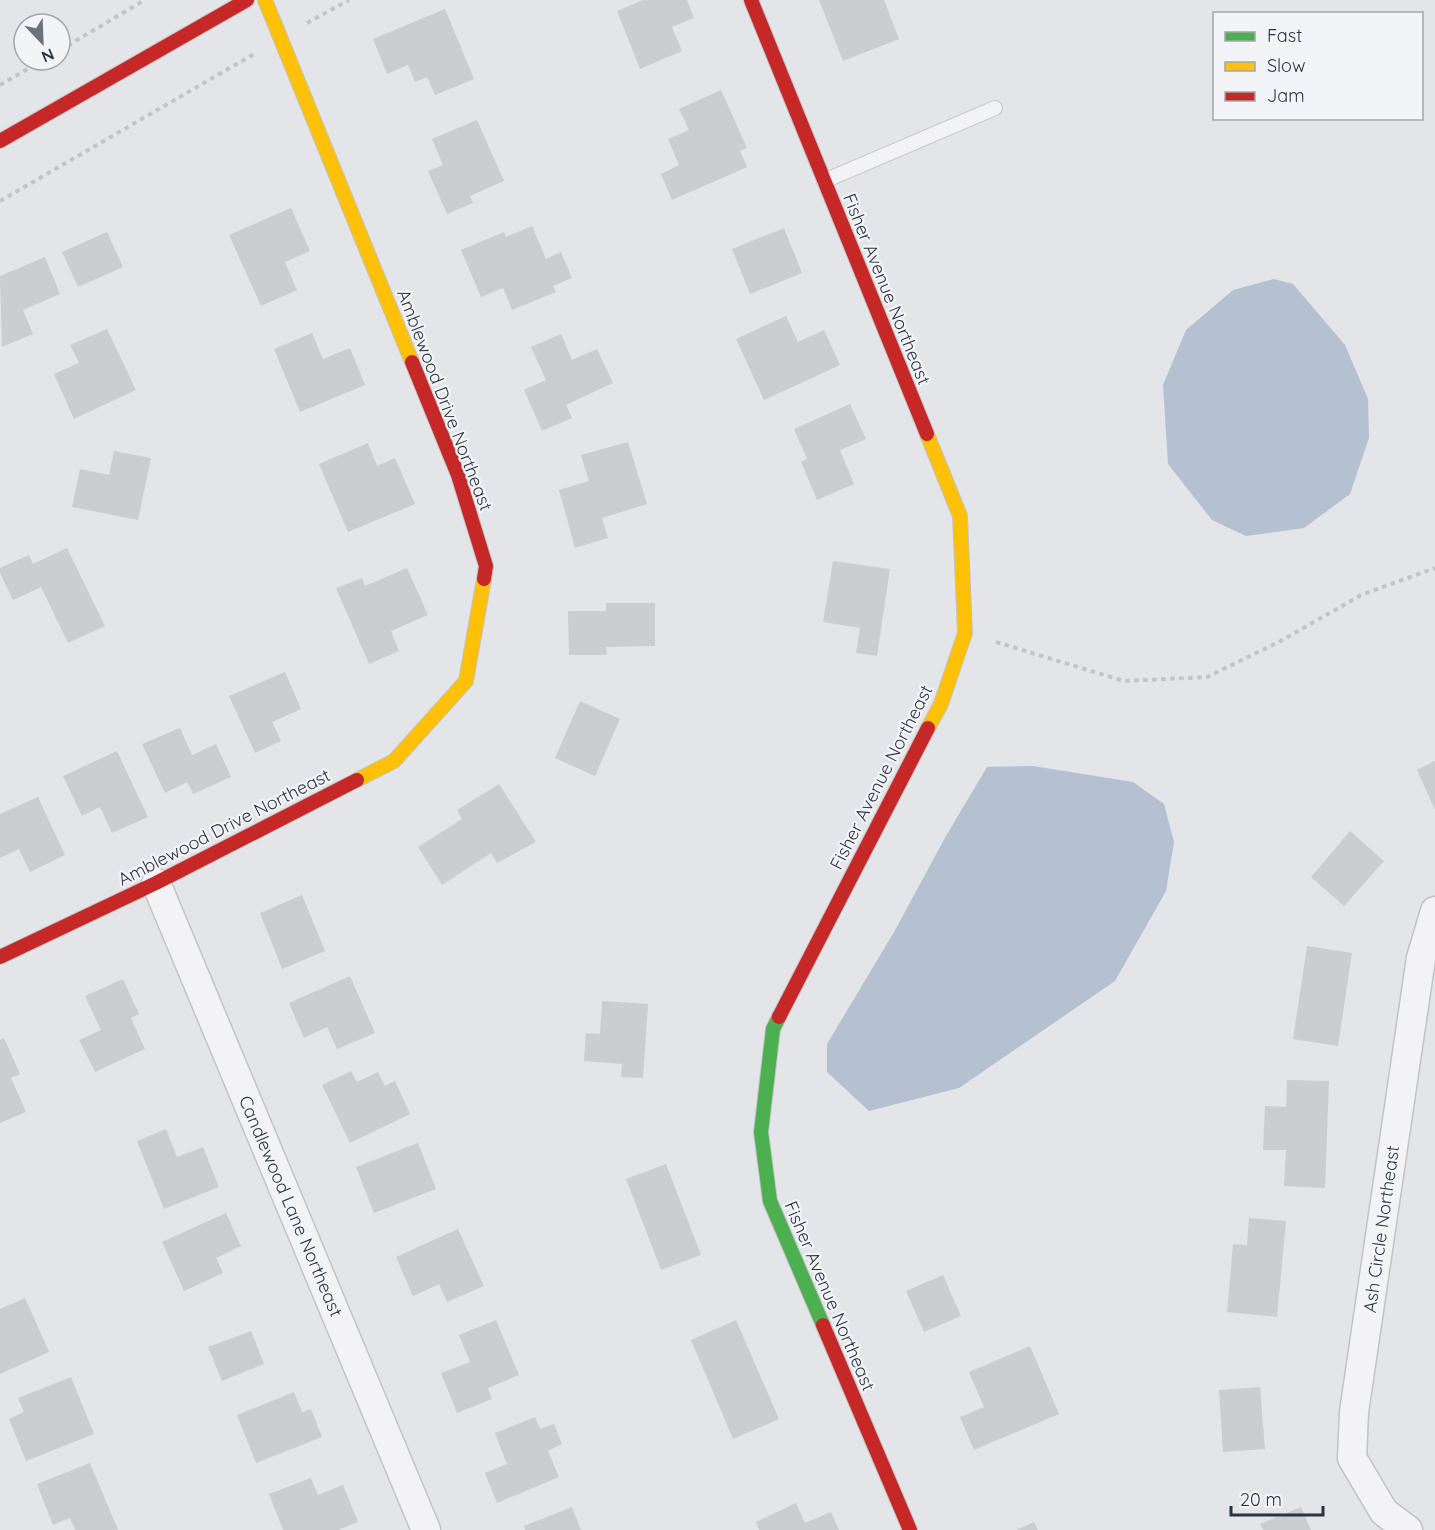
<svg xmlns="http://www.w3.org/2000/svg" width="1435" height="1530" font-family="Quicksand,sans-serif">
  <rect width="100%" height="100%" fill="#e3e5e8"/>
  <!-- water -->
  <path fill="#b5c1d0" d="M1274,279L1293,284L1345,345L1368,399L1369,438L1350,494L1304,528L1246,536L1212,520L1168,464L1163,385L1186,330L1233,290Z
    M1033,766L1133,782L1164,804L1174,842L1166,891L1115,981L959,1088L869,1111L827,1072V1044L894,932L946,836L987,767Z"/>
  <!-- building -->
  <path fill="#cccdd0" d="M643,0H687L694,18L672,27L682,51L640,69L617,11Z
    M819,0H884L899,39L843,61Z
    M445,9L474,79L435,95L427,77L415,82L408,65L387,74L373,39Z
    M721,90L747,148L740,151L747,167L672,200L661,174L679,165L668,139L689,130L679,109Z
    M477,120L504,181L470,196L473,203L447,214L428,171L443,165L432,139Z
    M291,208L310,251L285,262L297,290L261,306L229,235Z
    M532,226L546,259L561,252L572,278L553,286L556,292L512,310L503,288L481,297L461,250L504,232L506,237Z
    M784,228L802,273L750,294L732,249Z
    M107,232L123,267L78,287L62,252Z
    M45,257L60,294L23,310L33,334L2,347L0,276Z
    M786,316L798,342L824,330L840,365L764,400L736,339Z
    M107,329L136,390L74,419L54,374L79,363L70,345Z
    M312,333L323,359L350,348L365,385L300,412L274,349Z
    M561,334L572,360L597,349L613,383L566,405L572,418L542,431L524,390L546,380L531,347Z
    M850,404L866,439L840,450L854,484L817,500L801,462L807,459L794,429Z
    M628,442L647,504L602,518L608,538L575,548L559,490L589,481L581,455Z
    M368,443L377,466L395,458L415,504L348,532L319,464Z
    M114,451L151,458L138,520L72,507L80,469L109,475Z
    M67,548L105,626L68,643L41,587L13,600L0,573V568L29,555L33,564Z
    M833,561L890,569L877,656L856,653L860,628L823,622Z
    M407,568L428,615L391,631L399,651L369,664L336,588L362,578L365,586Z
    M606,603H655V646L606,647L607,655H569L568,611H606Z
    M285,672L301,709L272,722L281,741L255,753L229,696Z
    M580,701L620,719L595,776L555,758Z
    M180,728L192,755L216,744L231,777L193,794L187,782L165,793L142,744Z
    M117,751L148,817L112,833L100,807L82,816L63,776Z
    M1435,761V810L1417,770Z
    M499,784L536,842L497,863L491,853L442,885L418,847L462,819L457,810Z
    M38,797L65,855L30,872L19,849L0,858V814Z
    M1350,831L1384,861L1344,906L1311,877Z
    M302,895L325,951L282,969L260,913Z
    M1307,946L1352,953L1338,1046L1293,1039Z
    M350,976L375,1033L337,1049L327,1027L304,1038L289,1003Z
    M123,979L139,1014L131,1018L145,1049L95,1072L79,1040L101,1030L85,996Z
    M602,1001L648,1004L643,1078L621,1077L622,1064L584,1061L586,1033L600,1034Z
    M4,1038L20,1074L11,1078L26,1112L0,1123V1040Z
    M351,1071L357,1082L378,1072L385,1086L395,1081L410,1114L350,1143L322,1085Z
    M1287,1080L1329,1081L1325,1188L1284,1186L1286,1150H1263L1265,1106L1286,1107Z
    M166,1129L177,1157L203,1147L219,1187L164,1209L137,1141Z
    M418,1143L436,1189L374,1213L356,1167Z
    M666,1164L701,1255L661,1270L626,1179Z
    M226,1213L241,1246L216,1258L223,1273L184,1291L162,1242Z
    M1249,1218L1286,1221L1277,1317L1227,1312L1233,1244L1247,1245Z
    M458,1229L484,1286L447,1302L439,1284L413,1296L396,1257Z
    M943,1275L961,1316L924,1332L906,1291Z
    M25,1298L49,1352L0,1374V1309Z
    M496,1320L519,1375L488,1388L492,1399L457,1413L441,1373L470,1362L459,1335Z
    M736,1320L779,1419L733,1439L691,1340Z
    M251,1331L264,1364L222,1381L208,1347Z
    M1030,1346L1059,1414L974,1450L960,1417L984,1407L969,1372Z
    M71,1377L94,1434L26,1461L9,1419L24,1412L18,1398Z
    M1260,1387L1265,1449L1223,1452L1219,1390Z
    M294,1392L302,1412L311,1409L322,1437L256,1463L237,1415Z
    M535,1417L540,1429L554,1424L562,1444L548,1451L559,1477L497,1503L485,1473L507,1464L495,1433Z
    M90,1463L118,1530H75L70,1518L53,1525L37,1484Z
    M311,1478L318,1495L343,1485L358,1522L338,1530H283L269,1494Z
    M796,1503L805,1523L831,1512L839,1530H759L756,1522Z
    M572,1507L581,1530H525L524,1526Z
    M1301,1507L1311,1530H1263L1260,1524Z
    M1034,1522L1038,1530H1016Z"/>
  <g fill="none" stroke-linecap="round" stroke-linejoin="round">
    <!-- lane casing -->
    <g stroke="#c2c3c6" stroke-width="16">
      <path id="lane" d="M824,181L995,108"/>
    </g>
    <!-- street casing -->
    <g stroke="#c2c3c6" stroke-width="31">
      <path id="street" d="M156,883L426,1530
        M1408,1530L1384,1512L1352,1458L1354,1412L1421,958L1435,911"/>
    </g>
    <!-- fast casing -->
    <g stroke="#c2c3c6" stroke-width="16">
      <path id="fast" d="M779,1017L773,1029L761,1132L770,1201L823,1325"/>
    </g>
    <!-- slow casing -->
    <g stroke="#c2c3c6" stroke-width="16">
      <path id="slow" d="M265,0L412,362
        M927,434L960,516L965,633L941,704L928,728
        M357,780L394,761L466,681L484,579"/>
    </g>
    <!-- jam casing -->
    <g stroke="#c2c3c6" stroke-width="16">
      <path id="jam" d="M751,0L927,434
        M0,141L247,0
        M412,362L458,475L486,566L484,579
        M0,957L156,883L357,780
        M779,1017L928,728
        M823,1325L910,1530"/>
    </g>
    <!-- path -->
    <path stroke="#c3c3c8" stroke-width="4" stroke-dasharray="4.5 4.5" stroke-linecap="butt" d="M307,23L349,0
      M60,50L145,0
      M0,85L43,60
      M0,201L254,54
      M996,642L1124,681L1207,677L1279,642L1361,595L1435,568"/>
    <!-- lane -->
    <use href="#lane" stroke="#f3f3f5" stroke-width="14"/>
    <!-- street -->
    <use href="#street" stroke="#f3f3f5" stroke-width="28"/>
    <!-- fast -->
    <use href="#fast" stroke="#4caf50" stroke-width="14"/>
    <!-- slow -->
    <use href="#slow" stroke="#ffc107" stroke-width="14"/>
    <!-- jam -->
    <use href="#jam" stroke="#c62828" stroke-width="14"/>
  </g>
  <g text-anchor="middle" dominant-baseline="central" stroke-width="4.5" stroke-linejoin="round" paint-order="stroke">
    <!-- street labels -->
    <g font-size="18" fill="#2c3340" stroke="#f2f4f7">
      <text transform="translate(887 289) rotate(68)">Fisher Avenue Northeast</text>
      <text transform="translate(445 400) rotate(69)">Amblewood Drive Northeast</text>
      <text transform="translate(881 777) rotate(-63)">Fisher Avenue Northeast</text>
      <text transform="translate(224 827) rotate(-27)">Amblewood Drive Northeast</text>
      <text transform="translate(291 1206) rotate(67)">Candlewood Lane Northeast</text>
      <text transform="translate(1381 1229) rotate(-82)">Ash Circle Northeast</text>
      <text transform="translate(830 1296) rotate(67)">Fisher Avenue Northeast</text>
    </g>
  </g>
  <!-- legend -->
  <rect x="1213" y="12" width="210" height="108" fill="#f2f4f7" stroke="#a3a7ae" stroke-width="1.5"/>
  <rect x="1225" y="32" width="30" height="9" fill="#4caf50" stroke="#a3a7ae" stroke-width="1.5"/>
  <text x="1267" y="42" font-size="18" fill="#2c3340">Fast</text>
  <rect x="1225" y="62" width="30" height="9" fill="#ffc107" stroke="#a3a7ae" stroke-width="1.5"/>
  <text x="1267" y="72" font-size="18" fill="#2c3340">Slow</text>
  <rect x="1225" y="92" width="30" height="9" fill="#c62828" stroke="#a3a7ae" stroke-width="1.5"/>
  <text x="1267" y="102" font-size="18" fill="#2c3340">Jam</text>
  <!-- north arrow -->
  <g transform="translate(42 42) rotate(157)"><circle r="28" fill="#f2f4f7" stroke="#a3a7ae" stroke-width="1.5"/>
  <path d="M0-4.5L10 22L0 15L-10 22Z" fill="#6c717b"/>
  <text y="-9" font-size="16" font-weight="bold" text-anchor="middle" fill="#2c3340">N</text>
  </g>
  <!-- scale -->
  <path d="M1231 1506v9h92v-9" fill="none" stroke="#2c3340" stroke-width="3"/>
  <text x="1240" y="1506" font-size="18" fill="#2c3340" stroke="#f2f4f7" stroke-width="4.5" paint-order="stroke">20 m</text>
</svg>
